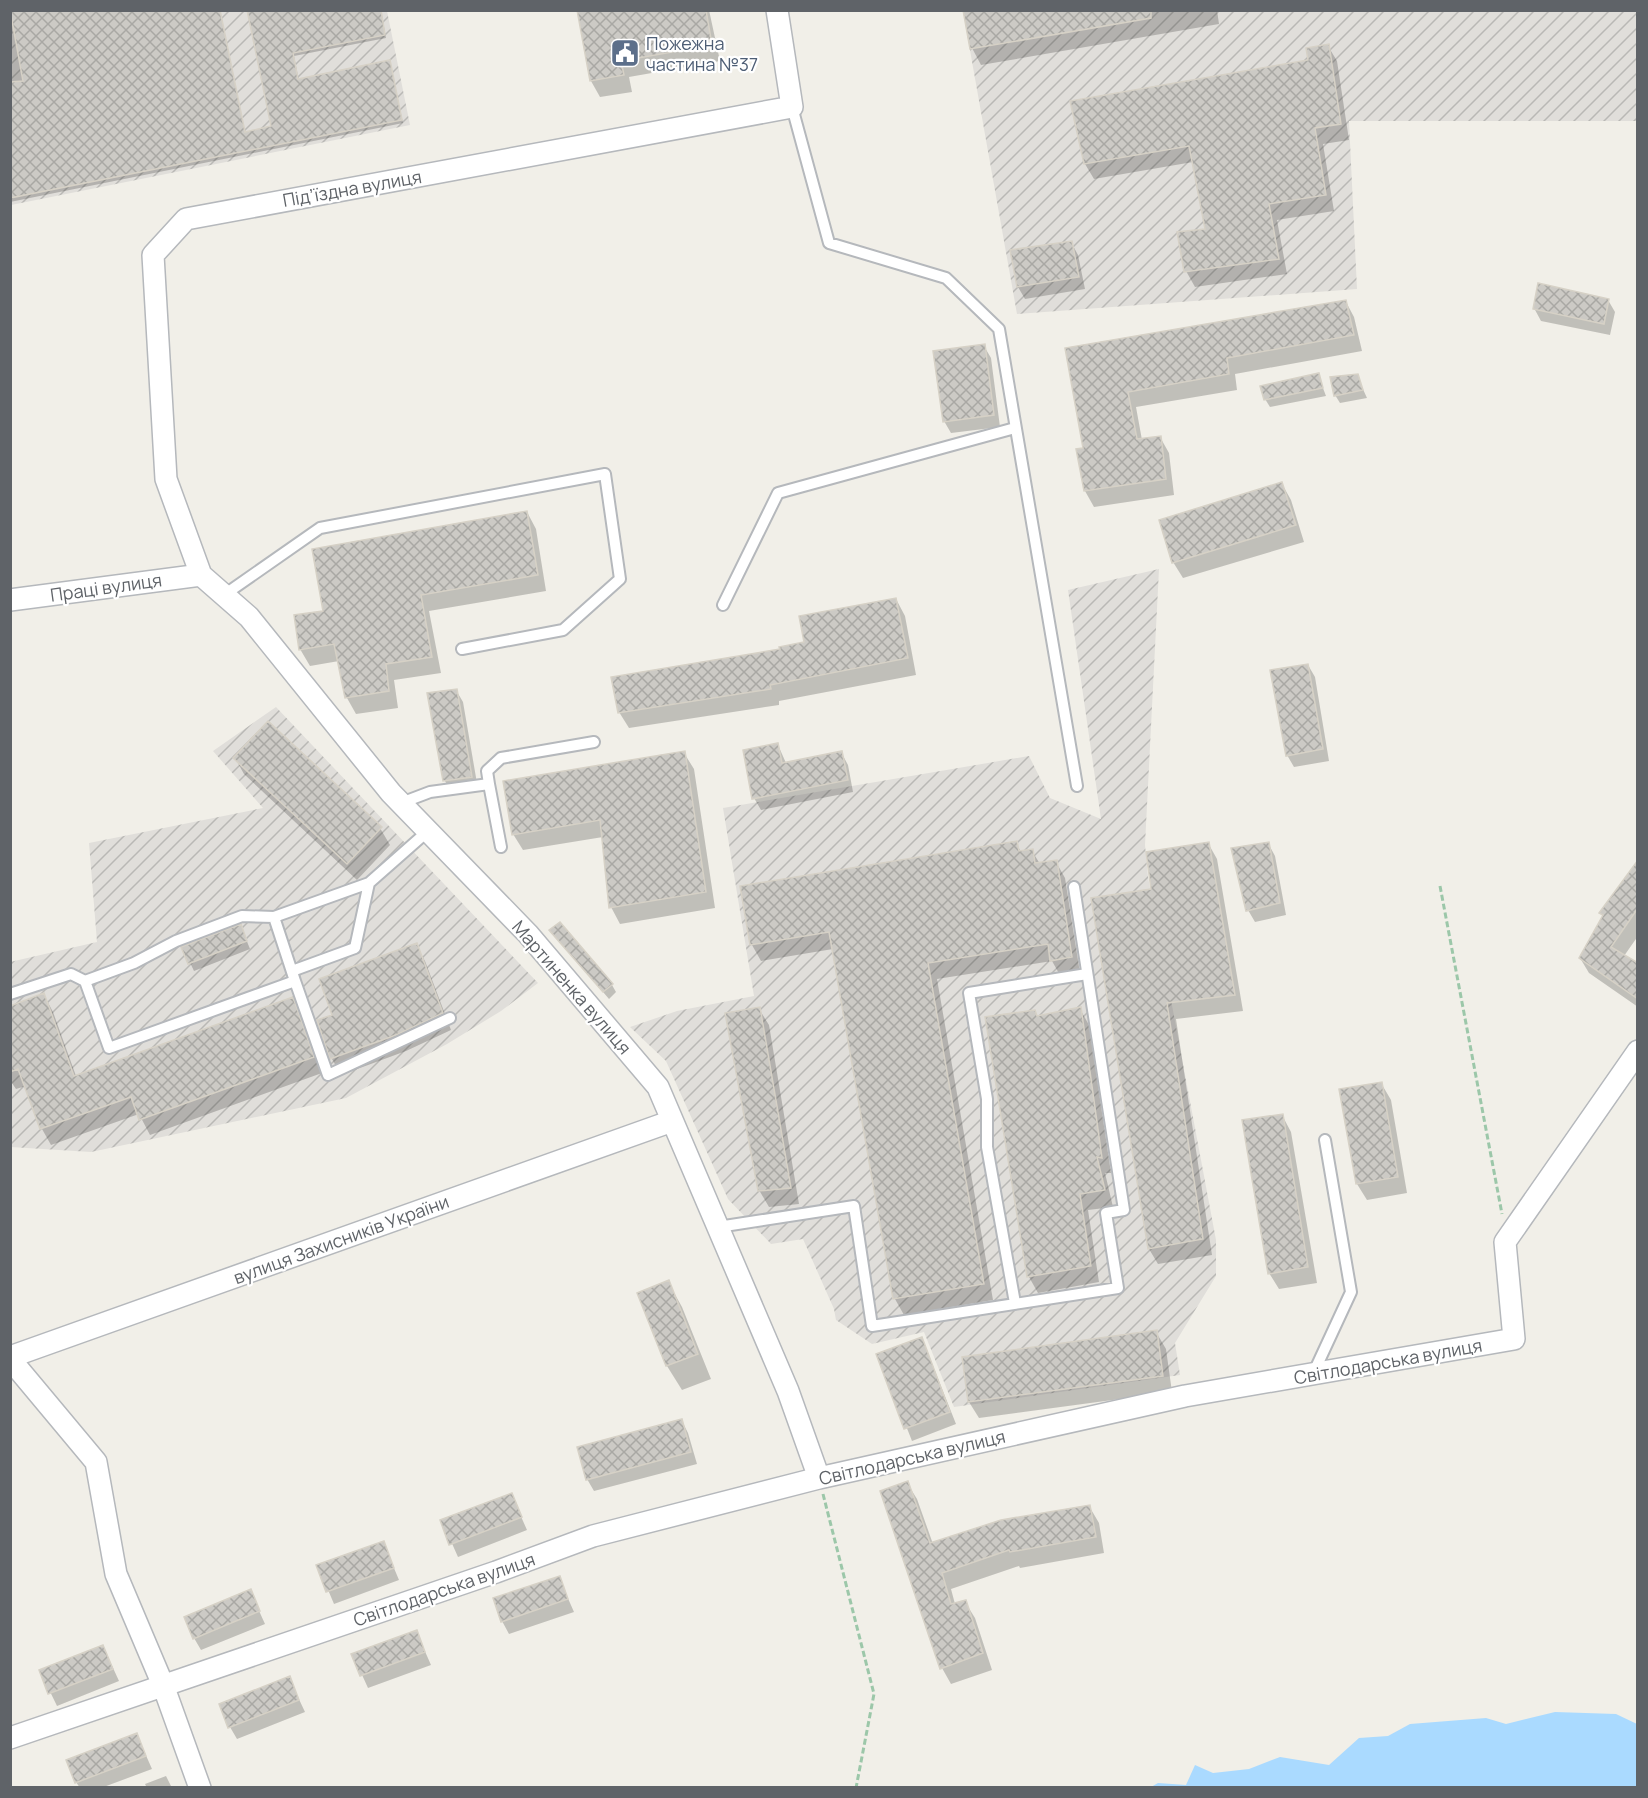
<svg xmlns="http://www.w3.org/2000/svg" width="1648" height="1798" font-family="Manrope,sans-serif">
  <defs>
    <pattern id="industrial-furrows" width="10" height="10" patternUnits="userSpaceOnUse" patternTransform="scale(1.5)"><rect width="10" height="10" fill="#e0deda"/><path d="M-1 1l2-2M0 10L10 0M9 11l2-2" fill="none" stroke="#b9b8b5"/></pattern>
    <pattern id="building-cross-hatch" width="8" height="8" patternUnits="userSpaceOnUse" patternTransform="scale(1.5)"><rect width="8" height="8" fill="#cccac5"/><path d="M0 0l8 8M0 8l8-8" fill="none" stroke="#a9a8a4"/></pattern>
  </defs>
  <rect width="100%" height="100%" fill="#f1efe8"/>
  <!-- industrial -->
  <path fill="url(#industrial-furrows)" d="M11,11H387L410,125L11,205Z
    M963,11H1637V121H1349L1357,289L1017,314Z
    M1159,569L1145,845L1148,877L1216,1240V1276L1175,1343L1180,1375L954,1407L924,1332L872,1344L836,1320L834,1309L803,1239L771,1244L728,1199L666,1061L630,1027L677,1011L754,996L723,808L1029,756L1050,798L1101,819L1068,590Z
    M276,707L538,983L501,1011L447,1044L346,1098L91,1152L11,1147L10,962L97,942L89,843L263,808L213,751Z"/>
  <!-- water -->
  <path fill="#aadaff" d="M1555,1712L1616,1714L1637,1724V1787H1151L1158,1783L1186,1785L1195,1765L1213,1773L1249,1769L1280,1757L1329,1765L1359,1738L1388,1736L1410,1724L1486,1718L1506,1724Z"/>
  <!-- shadow -->
  <path fill="#0003" d="M10,10H220L245,133L272,128L249,10H381L386,38L294,56L299,81L390,62L403,123L10,202Z
    M632,10H709L720,61L629,77L632,92L600,97L591,81Z
    M965,10H1217L1219,24L981,65L972,48Z
    M1328,46L1337,61L1349,140L1323,144L1334,211L1277,220L1287,274L1195,287L1186,271L1206,230L1193,162L1094,179L1085,164L1072,102L1309,61Z
    M1071,242L1078,255L1085,289L1025,299L1018,287L1012,252Z
    M1608,300L1615,312L1610,335L1541,321L1534,308Z
    M1346,302L1354,317L1362,351L1235,374L1237,390L1136,407L1142,440L1160,437L1169,453L1174,495L1094,507L1085,491L1078,450L1085,449L1066,349Z
    M984,346L991,358L1000,427L951,433L944,421Z
    M1318,375L1326,396L1270,407L1265,399Z
    M1357,376L1367,398L1340,403L1335,395Z
    M1282,484L1291,500L1304,542L1183,578L1173,562Z
    M527,512L536,529L546,591L429,611L441,673L394,680L398,708L356,714L347,698L339,661L310,666L300,649L324,613Z
    M896,599L905,616L916,675L779,701V705L629,728L619,712L806,643Z
    M1308,665L1315,677L1329,761L1294,767L1287,755Z
    M456,690L463,702L478,789L452,793L445,781Z
    M778,745L786,763L841,752L848,765L853,792L761,810L754,798Z
    M684,753L694,769L715,908L620,924L611,907L603,837L523,850L513,834Z
    M235,758L380,828L390,845L357,880L244,774Z
    M1016,843L1021,852L1032,851L1040,864L1056,862L1065,878L1080,973L1061,977L1052,961L937,979L993,1300L904,1315L895,1299L833,949L761,961L752,945Z
    M1208,843L1217,859L1243,1011L1176,1019L1212,1255L1158,1264L1149,1249L1153,890Z
    M1268,843L1275,856L1286,915L1255,922L1248,910Z
    M1638,864V936L1624,956L1638,964V1007L1589,973L1580,958L1603,918L1601,913Z
    M551,931L612,985L616,992L609,999Z
    M244,934L250,949L194,971L183,948Z
    M416,945L425,961L451,1030L406,1051L341,1075L332,1059L319,1021L334,1016Z
    M44,995L53,1012L76,1076L292,999L301,1015L322,1073L150,1135L139,1114L51,1145L42,1129L26,1086L16,1089L10,1080V1007Z
    M759,1009L769,1025L799,1204L769,1207L759,1190Z
    M1080,1009L1089,1025L1111,1173H1105L1113,1207L1088,1210L1099,1282L1038,1293L1029,1277L987,1019L1037,1017Z
    M1381,1083L1391,1100L1407,1193L1367,1200L1357,1184Z
    M1282,1115L1291,1132L1317,1283L1279,1289L1269,1273Z
    M668,1282L682,1307L711,1379L682,1390L667,1366L639,1294Z
    M1156,1332L1166,1349L1172,1392L979,1418L969,1402Z
    M922,1338L956,1424L912,1441L878,1355Z
    M682,1421L688,1433L697,1464L594,1491L587,1479Z
    M907,1483L917,1499L933,1544L1089,1506L1099,1523L1104,1553L1020,1568L1019,1566L951,1589L955,1604L965,1602L975,1618L992,1670L951,1684L942,1668Z
    M511,1494L527,1530L458,1557L442,1521Z
    M383,1542L399,1580L334,1604L318,1566Z
    M559,1578L574,1612L509,1634L502,1621Z
    M250,1591L265,1624L201,1650L194,1638Z
    M416,1631L431,1665L368,1688L353,1655Z
    M103,1646L119,1681L57,1706L40,1671Z
    M289,1678L305,1712L237,1739L230,1727Z
    M137,1735L152,1769L101,1788H80L76,1782Z
    M166,1776L172,1788H147L145,1784Z"/>
  <!-- building -->
  <path fill="url(#building-cross-hatch)" stroke="#d6d1c6" stroke-width="1.5" d="M10,10H220L245,132L271,126L247,10H381L385,35L293,53L298,79L390,60L402,120L10,198V82L23,81Z
    M577,10H706L712,45L621,61L624,75L590,81Z
    M963,10H1151V18L970,49Z
    M1329,44L1341,124L1315,128L1326,195L1269,204L1279,259L1184,272L1177,232L1205,229L1189,146L1084,164L1070,101L1308,60L1306,48Z
    M1072,241L1079,277L1017,287L1010,250Z
    M1538,283L1609,299L1604,324L1533,309Z
    M1346,300L1354,335L1227,358L1229,374L1128,392L1137,439L1161,436L1166,479L1084,491L1076,449L1083,448L1065,348Z
    M985,344L994,415L943,422L933,351Z
    M1319,373L1323,388L1264,400L1260,386Z
    M1358,374L1363,390L1334,396L1330,377Z
    M1282,482L1296,525L1172,563L1159,520Z
    M527,511L538,575L421,595L432,657L386,664L389,691L345,698L334,644L299,650L294,615L323,611L312,549Z
    M896,598L908,658L770,685L771,689L618,713L611,677L780,649L779,647L804,642L799,616Z
    M1308,664L1323,749L1286,756L1270,670Z
    M457,689L472,777L443,781L427,693Z
    M268,721L382,827L347,864L233,758Z
    M778,743L782,763L842,751L848,780L752,799L743,750Z
    M685,751L706,892L609,908L600,820L512,835L503,781Z
    M1017,841L1019,851L1033,849L1035,863L1057,860L1072,957L1050,961L1048,944L928,963L984,1284L893,1299L829,932L750,945L740,886Z
    M1209,842L1235,995L1167,1003L1203,1239L1148,1249L1091,898L1151,889L1146,852Z
    M1269,842L1280,903L1246,911L1231,848Z
    M1638,860V908L1611,947L1638,963V999L1579,958L1603,915L1599,913Z
    M560,922L613,984L603,992L549,930Z
    M241,924L247,941L188,964L181,947Z
    M417,943L443,1013L396,1035L330,1059L317,1020L332,1015L319,979Z
    M44,993L74,1076L293,997L314,1057L139,1120L131,1097L40,1129L18,1069L10,1072V1006Z
    M760,1007L791,1188L758,1191L725,1013Z
    M1081,1007L1102,1158L1097,1157L1105,1190L1080,1194L1091,1266L1027,1277L985,1017L1035,1010L1037,1016Z
    M1382,1082L1398,1177L1356,1184L1339,1089Z
    M1283,1114L1308,1267L1268,1274L1242,1120Z
    M669,1280L698,1354L666,1366L637,1293Z
    M1157,1330L1163,1376L968,1402L962,1357Z
    M922,1337L950,1412L904,1429L876,1354Z
    M682,1419L691,1452L586,1480L577,1447Z
    M908,1481L930,1543L1001,1520L1090,1505L1096,1537L1010,1552L1009,1550L942,1573L951,1604L966,1600L983,1653L940,1669L880,1491Z
    M512,1493L522,1517L449,1545L440,1520Z
    M384,1541L394,1568L326,1592L316,1565Z
    M560,1576L568,1599L501,1622L493,1598Z
    M251,1589L260,1611L193,1639L184,1617Z
    M417,1630L425,1652L360,1676L351,1654Z
    M103,1645L113,1669L48,1694L39,1670Z
    M290,1676L299,1700L228,1728L219,1704Z
    M137,1733L146,1756L75,1783L66,1760Z"/>
  <g fill="none" stroke-linecap="round" stroke-linejoin="round">
    <!-- service casing -->
    <g stroke="#b5b8bc" stroke-width="14">
      <path id="service" d="M792,107L829,243L946,278L999,329L1077,786
        M224,595L320,528L605,474L620,579L563,630L462,649
        M723,605L778,493L1015,428
        M489,784L501,847
        M401,803L430,792L489,784L487,771L501,758L594,742
        M274,917L242,916L176,941L134,963L85,981L109,1048L295,981L274,917L369,883L428,831
        M292,971L355,948L369,883
        M295,981L328,1075L450,1018
        M10,994L71,974L85,981
        M718,1227L854,1206L872,1326L1118,1288L1106,1213L1124,1210L1074,887
        M1015,1303L987,1147V1099L969,993L1087,974
        M1313,1374L1351,1292L1325,1140"/>
    </g>
    <!-- minor casing -->
    <g stroke="#b5b8bc" stroke-width="24">
      <path id="minor" d="M777,10L792,107L186,219L153,255L166,479L201,575L249,617L391,793L528,934L658,1087L788,1391L819,1478
        M10,600L201,575
        M10,1357L672,1121
        M10,1359L96,1462L116,1574L163,1685L200,1788
        M10,1738L496,1572L593,1536L819,1478L1185,1396L1514,1339L1505,1242L1638,1051"/>
    </g>
    <!-- path -->
    <path stroke="#9cc7a9" stroke-width="3" stroke-dasharray="6 3" stroke-linecap="butt" d="M1440,886L1502,1214
      M823,1494L874,1694L856,1788"/>
    <!-- service -->
    <use href="#service" stroke="#fff" stroke-width="10"/>
    <!-- minor -->
    <use href="#minor" stroke="#fff" stroke-width="21"/>
  </g>
  <!-- icons -->
  <defs>
    <g id="civic-square" transform="scale(1.5)"><rect x="-9" y="-9" width="18" height="18" rx="4" fill="#5c6f8a" stroke="#fff"/><path d="M-.6-6.5H3V-4.5H.6V-3L4-1V1h2V6H-6V1h2V-1L-.6-3ZM-1.2 2.5V6h2.4V2.5Z" fill="#fff"/></g>
  </defs>
  <g fill-rule="evenodd">
    <use href="#civic-square" x="625" y="53"/>
  </g>
  <g text-anchor="middle" dominant-baseline="central" stroke-width="4.5" stroke-linejoin="round" paint-order="stroke">
    <!-- service labels -->
    <g font-size="18" fill="#4e5e75" stroke="#fff" text-anchor="start">
      <text x="646" y="43">Пожежна<tspan x="646" dy="21">частина №37</tspan></text>
    </g>
    <!-- street labels -->
    <g font-size="18" fill="#5f6368" stroke="#fff">
      <text transform="translate(352 188) rotate(-10)">Під’їздна вулиця</text>
      <text transform="translate(106 587) rotate(-8)">Праці вулиця</text>
      <text transform="translate(572 987) rotate(49)">Мартиненка вулиця</text>
      <text transform="translate(341 1239) rotate(-20)">вулиця Захисників України</text>
      <text transform="translate(1388 1361) rotate(-10)">Світлодарська вулиця</text>
      <text transform="translate(912 1457) rotate(-13)">Світлодарська вулиця</text>
      <text transform="translate(444 1589) rotate(-19)">Світлодарська вулиця</text>
    </g>
  </g>
  <!-- border -->
  <rect width="1648" height="1798" fill="none" stroke="#5f6368" stroke-width="24"/>
</svg>
